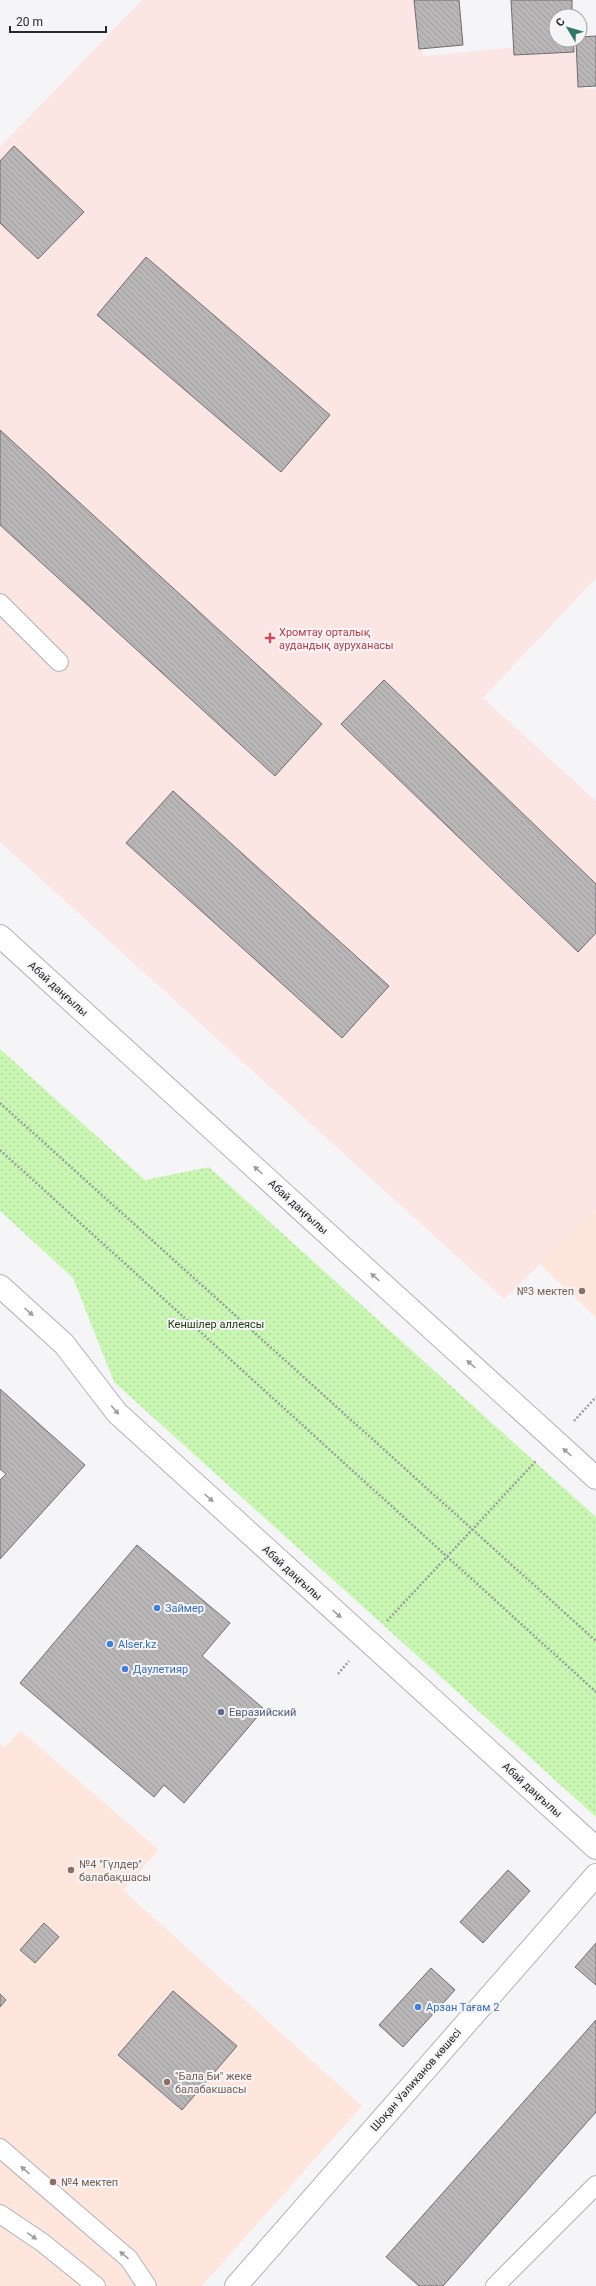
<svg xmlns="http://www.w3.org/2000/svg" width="596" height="2286" font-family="Roboto,sans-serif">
  <defs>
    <pattern id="park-dots" width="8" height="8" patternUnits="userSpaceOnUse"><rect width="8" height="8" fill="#c9f7b3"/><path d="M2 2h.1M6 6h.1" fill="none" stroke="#add49a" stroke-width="1.8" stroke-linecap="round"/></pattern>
    <pattern id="building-back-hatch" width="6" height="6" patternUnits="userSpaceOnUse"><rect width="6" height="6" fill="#b9b6b7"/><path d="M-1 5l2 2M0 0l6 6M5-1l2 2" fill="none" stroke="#9f9c9d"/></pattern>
  </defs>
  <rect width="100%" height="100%" fill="#f5f5f8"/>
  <!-- education -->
  <path fill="#fee6dc" d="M596,1210V1318L540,1264Z
    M21,1731L159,1850L123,1890L362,2106L202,2286H0V1744L4,1747Z"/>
  <!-- medical -->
  <path fill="#fce6e3" d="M142,0H415L423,56L582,41L584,89H596V578L483,698L596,801V1210L504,1299L0,842V147Z"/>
  <!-- park -->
  <path fill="url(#park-dots)" d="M0,1049L145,1180L209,1167L596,1517V1817L114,1382L73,1278L0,1211Z"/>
  <!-- building -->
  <path fill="url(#building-back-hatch)" stroke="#6f6c6e" d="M414,0H459L463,45L419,49Z
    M511,0H572V16H556V40H573L574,52L514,55Z
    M596,36V86L578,87L576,40H580V37Z
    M14,146L84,212L38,259L0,223V161Z
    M146,257L330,415L281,472L97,315Z
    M0,430L322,724L275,776L0,525Z
    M384,680L596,884V933L578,952L341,724Z
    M173,791L389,986L342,1038L126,843Z
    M0,1389L85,1465L0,1559V1480L6,1474L0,1469Z
    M137,1545L230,1623L202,1656L264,1709L184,1803L164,1785L154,1797L20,1683Z
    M508,1870L530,1891L483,1943L460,1922Z
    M44,1923L59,1937L35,1963L20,1950Z
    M596,1943V1985L575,1967Z
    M431,1968L455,1990L403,2047L379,2025Z
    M173,1991L237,2046L182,2110L118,2055Z
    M0,1994L6,2000L0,2007Z
    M596,2020V2112L443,2286H419L386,2257Z"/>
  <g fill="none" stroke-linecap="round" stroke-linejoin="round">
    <!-- lane casing -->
    <g stroke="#b1b2b5" stroke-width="20">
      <path id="lane" d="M0,603L59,662
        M0,2148L129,2259L147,2286
        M0,2214L43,2243L96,2286
        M495,2286L596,2185"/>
    </g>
    <!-- street casing -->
    <g stroke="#b1b2b5" stroke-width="24">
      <path id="street" d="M236,2286L596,1875"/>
    </g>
    <!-- secondary casing -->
    <g stroke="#b1b2b5" stroke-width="24">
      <path id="secondary" d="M0,936L596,1478
        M0,1286L64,1344L117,1413L596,1848"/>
    </g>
    <!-- path -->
    <path stroke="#9d9d9f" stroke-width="2.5" stroke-dasharray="2 2" stroke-linecap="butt" d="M0,1103L596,1641
      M0,1150L596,1692
      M574,1421L596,1397
      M387,1621L536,1461
      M338,1674L349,1661"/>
    <!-- lane -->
    <use href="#lane" stroke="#fff" stroke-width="18"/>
    <!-- street -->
    <use href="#street" stroke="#fff" stroke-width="22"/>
    <!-- secondary -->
    <use href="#secondary" stroke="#fff" stroke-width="22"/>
  </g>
  <!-- one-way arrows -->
  <defs><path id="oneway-solid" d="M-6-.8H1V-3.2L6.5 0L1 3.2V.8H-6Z"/></defs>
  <g fill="#9e9e9f">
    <use href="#oneway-solid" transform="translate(258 1170) rotate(-138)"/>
    <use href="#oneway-solid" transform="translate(375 1277) rotate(-138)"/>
    <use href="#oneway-solid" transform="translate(29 1312) rotate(42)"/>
    <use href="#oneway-solid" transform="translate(471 1364) rotate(-138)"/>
    <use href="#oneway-solid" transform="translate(115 1410) rotate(50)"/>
    <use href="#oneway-solid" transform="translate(567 1452) rotate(-138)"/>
    <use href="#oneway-solid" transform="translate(209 1498) rotate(42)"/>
    <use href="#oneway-solid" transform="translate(337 1614) rotate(42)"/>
    <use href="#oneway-solid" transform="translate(25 2170) rotate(-139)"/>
    <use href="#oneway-solid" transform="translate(32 2236) rotate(34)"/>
    <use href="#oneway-solid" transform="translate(124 2255) rotate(-139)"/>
  </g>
  <!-- markers -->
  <path fill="#e0444e" stroke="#f5f5f8" stroke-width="1.5" d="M268 632h4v4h4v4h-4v4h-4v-4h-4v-4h4z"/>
  <g fill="#8d6e63" stroke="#f5f5f8" stroke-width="1.5">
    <circle cx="582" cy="1291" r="4"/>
    <circle cx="71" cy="1870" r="4"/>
    <circle cx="167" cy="2082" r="4"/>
    <circle cx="53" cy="2182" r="4"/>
  </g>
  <g fill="#3f7fe0" stroke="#f5f5f8" stroke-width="1.5">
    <circle cx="157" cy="1608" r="4"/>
    <circle cx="110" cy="1644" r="4"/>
    <circle cx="125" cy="1669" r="4"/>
    <circle cx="418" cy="2007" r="4"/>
  </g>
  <circle fill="#5c6f8a" stroke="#f5f5f8" stroke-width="1.5" cx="221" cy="1712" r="4"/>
  <g text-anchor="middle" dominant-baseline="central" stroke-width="4" stroke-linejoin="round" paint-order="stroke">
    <!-- health labels -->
    <g font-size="11" fill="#be3a42" stroke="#f5f5f8" text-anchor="start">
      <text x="279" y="632">Хромтау орталық<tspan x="279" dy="13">аудандық ауруханасы</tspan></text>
    </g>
    <!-- street labels -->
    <g font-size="11" fill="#282829" stroke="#f5f5f8">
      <text transform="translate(58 989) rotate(42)">Абай даңғылы</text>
      <text transform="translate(298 1207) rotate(42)">Абай даңғылы</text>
      <text transform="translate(292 1573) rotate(42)">Абай даңғылы</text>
      <text transform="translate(532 1790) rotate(42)">Абай даңғылы</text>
      <text transform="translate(416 2080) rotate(-49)">Шоқан Уәлиханов көшесі</text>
    </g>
    <!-- education labels -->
    <g font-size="11" fill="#785e54" stroke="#f5f5f8" text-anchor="start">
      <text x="574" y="1291" text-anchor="end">№3 мектеп</text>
      <text x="79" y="1864">№4 "Гүлдер"<tspan x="79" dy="13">балабақшасы</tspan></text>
      <text x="175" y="2076">"Бала Би" жеке<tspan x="175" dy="13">балабакшасы</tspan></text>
      <text x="61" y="2182">№4 мектеп</text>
    </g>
    <!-- park labels -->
    <g font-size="11" fill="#1d3b0a" stroke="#f5f5f8">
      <text x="216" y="1324">Кеншілер аллеясы</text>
    </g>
    <!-- shop labels -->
    <g font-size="11" fill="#366cbe" stroke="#f5f5f8" text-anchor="start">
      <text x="165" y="1608">Займер</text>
      <text x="118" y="1644">Alser.kz</text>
      <text x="133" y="1669">Даулетияр</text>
      <text x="426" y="2007">Арзан Тағам 2</text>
    </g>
    <!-- service labels -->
    <g font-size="11" fill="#4e5e75" stroke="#f5f5f8" text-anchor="start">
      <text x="229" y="1712">Евразийский</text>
    </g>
  </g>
  <!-- north arrow -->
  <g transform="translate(568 28) rotate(308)"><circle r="19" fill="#f5f5f8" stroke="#a3a3a5"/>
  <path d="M0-3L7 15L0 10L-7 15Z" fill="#33776a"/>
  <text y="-6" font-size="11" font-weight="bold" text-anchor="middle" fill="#282829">С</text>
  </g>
  <!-- scale -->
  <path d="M10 26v6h96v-6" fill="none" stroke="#282829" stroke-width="2"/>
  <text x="16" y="26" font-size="12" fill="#282829" stroke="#f5f5f8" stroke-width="3" paint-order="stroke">20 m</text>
</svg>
